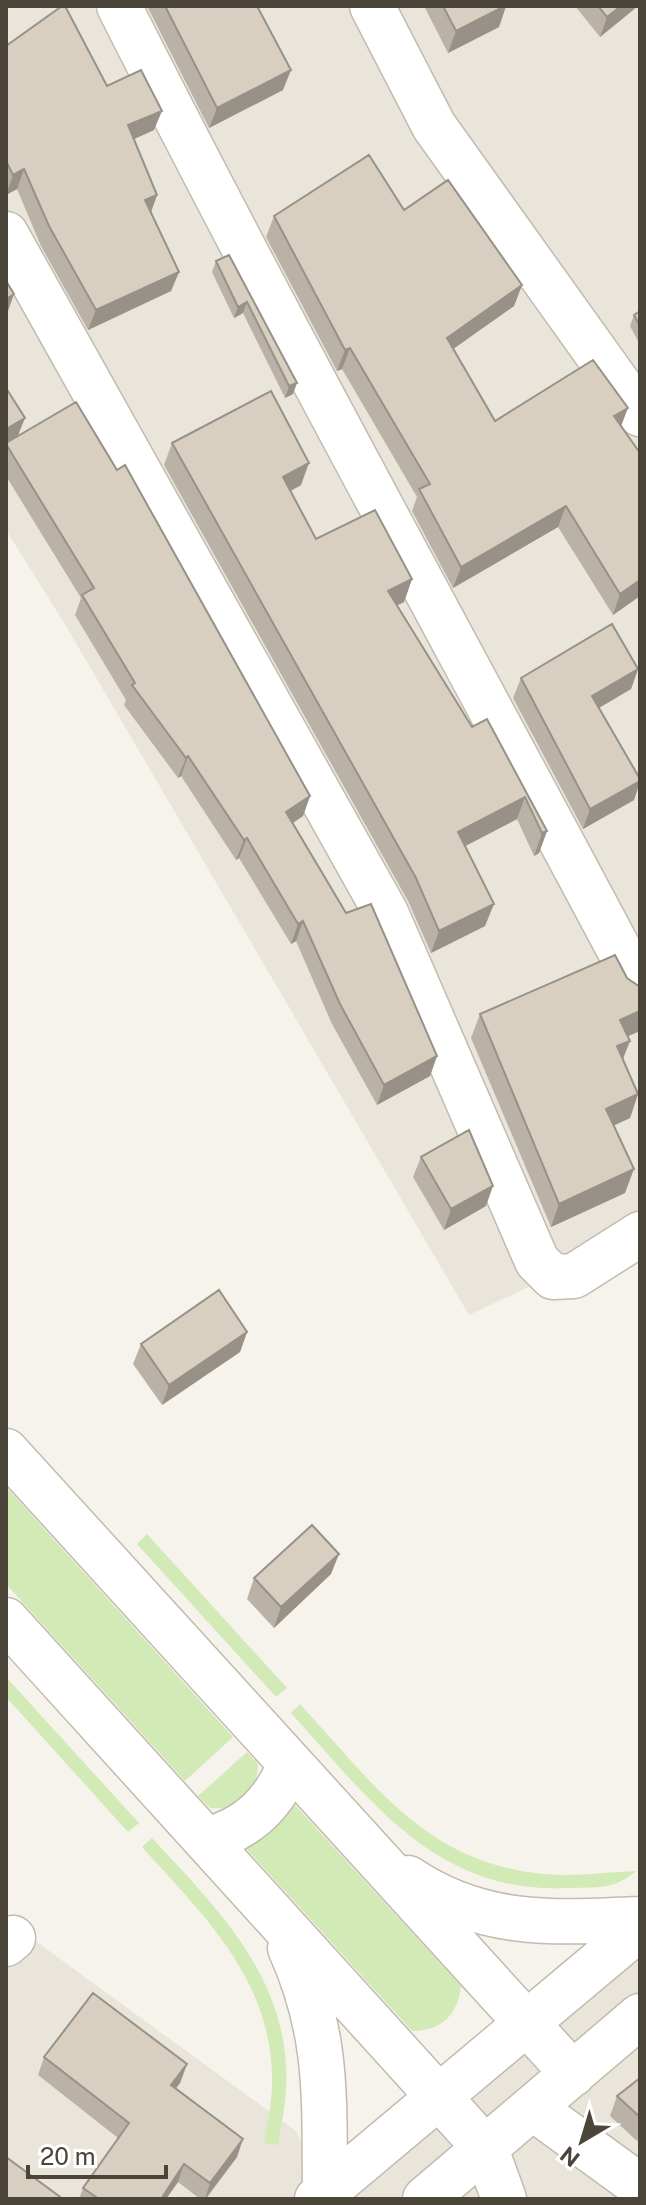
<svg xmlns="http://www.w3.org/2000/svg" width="646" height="2205" font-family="'Public Sans',sans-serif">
  <rect width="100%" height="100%" fill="#f6f3ec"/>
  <!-- residential -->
  <path fill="#eae5da" d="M6,6H640V1235L469,1315L66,626L6,530Z
    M640,1928V2199H6V1929L30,1937L296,2131L325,2192Z"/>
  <!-- green -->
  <path fill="#d2eab5" d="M6,1487L233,1737L185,1781L6,1584Z
    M147,1534L287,1688L276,1697L137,1544Z
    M6,1677L139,1823L128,1832L6,1697Z
    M300,1704C375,1785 426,1863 544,1874C574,1877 606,1872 636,1871C614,1890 598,1887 568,1888C437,1895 370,1800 291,1713Z
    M247,1752L258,1764C258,1792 239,1811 210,1808L198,1796Z
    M294,1804L461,1986C458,2015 441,2031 412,2031L245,1847Z
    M152,1838C220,1911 292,1982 286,2090C285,2108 281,2127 278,2145L264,2143C267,2125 271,2106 272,2088C275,1983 207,1919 142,1847Z"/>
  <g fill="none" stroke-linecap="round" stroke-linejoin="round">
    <!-- minor casing -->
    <g stroke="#c2bbae" stroke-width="47">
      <path id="minor" d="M119,6C286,337 466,661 640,989
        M372,6L434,126L640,414
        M6,234L386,913L537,1261L553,1277L574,1276L640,1234
        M6,1451L573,2074
        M6,1620L486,2149L504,2199
        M206,1840C248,1829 274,1804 290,1764
        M408,1878C482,1928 555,1923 640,1919
        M6,1944L13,1938
        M290,1948C329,2035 324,2099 325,2192
        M534,2109L640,2186
        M317,2199L640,1928
        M425,2199L640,2016"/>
    </g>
    <!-- minor -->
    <use href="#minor" stroke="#fff" stroke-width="44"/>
  </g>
  <!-- wall -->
  <path fill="#bab2a6" d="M147,6H257L283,90L209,128Z
    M424,6H506L499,27L448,53Z
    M575,6H638L600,37Z
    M6,46L107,86L154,130L134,139L157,195L151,213L179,272L171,291L88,330L41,246L17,189L6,195Z
    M404,210L522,285L514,306L453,349L495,421L621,426L640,596L613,615L558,527L453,588L412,511L417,497L342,369L337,371L266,237L274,216Z
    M229,255L293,394L285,398L243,313L234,318L212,272L216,261Z
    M640,311V345L630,326L634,315Z
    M6,388L18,436L310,796L303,816L293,823L346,913L437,1056L430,1076L377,1105L332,1024L296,941L291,944L239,858L236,860L181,776L178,778L124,705L126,700L75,615L81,598L6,476Z
    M172,443L301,485L291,491L316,539L412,579L404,602L396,606L472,727L487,719L547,831L539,853L534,856L517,819L465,846L485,926L431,953L408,901L164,465Z
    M638,669L631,689L599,708L640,779V783L634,800L583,829L513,698L521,678Z
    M627,978L640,987V1031L628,1036L623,1059L638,1094L630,1118L613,1126L625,1193L551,1227L471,1038L480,1014Z
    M421,1157L486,1206L444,1230L413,1177Z
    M247,1332L240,1352L162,1405L133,1364L141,1344Z
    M331,1574L274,1628L247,1599L254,1578Z
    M44,2057L187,2064L180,2083L176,2088L237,2157L206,2199H200L178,2182L166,2199H79L83,2188L118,2138L38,2075Z
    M640,2078V2138L637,2141L610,2116L617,2096Z"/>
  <!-- shaded-wall -->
  <path fill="#979187" d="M506,6L499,27L448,53L456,31Z
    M621,6H638L600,37L607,17Z
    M291,70L283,90L209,128L217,108Z
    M162,111L154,130L121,145L128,125Z
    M24,169L17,189L6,195L13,175Z
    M157,195L150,214L145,200Z
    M179,272L171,291L88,330L96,310Z
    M522,285L514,306L439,359L447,338Z
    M14,294L7,314L6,315V299Z
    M247,302L243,313L234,318L238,307Z
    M350,348L342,369L337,371L345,350Z
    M297,383L293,394L285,398L289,386Z
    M628,408L620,429L614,416Z
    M25,418L17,438L6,445V429Z
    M309,463L301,485L275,499L283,477Z
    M566,506L558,527L453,588L461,567Z
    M412,579L404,602L379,614L388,591Z
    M640,580V596L613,615L620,594Z
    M638,669L631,689L585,716L592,696Z
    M188,756L181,776L178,778L186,758Z
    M640,781L634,800L583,829L590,809Z
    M310,796L303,816L279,832L286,812Z
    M525,797L517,819L450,854L458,832Z
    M547,831L539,853L534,856L542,833Z
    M247,838L239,858L236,860L244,840Z
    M494,904L485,926L431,953L439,931Z
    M303,921L296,941L291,944L298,924Z
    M640,1011V1031L612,1043L620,1020Z
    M630,1041L621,1064L617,1046Z
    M437,1056L430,1076L377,1105L384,1085Z
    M638,1094L630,1118L597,1133L606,1109Z
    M634,1169L625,1193L551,1227L559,1204Z
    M493,1186L486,1206L444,1230L451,1209Z
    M247,1332L240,1352L162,1405L169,1385Z
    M339,1554L331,1574L274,1628L281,1607Z
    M187,2064L180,2083L164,2103L171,2085Z
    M243,2139L237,2157L205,2199L210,2183Z
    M184,2164L178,2182L166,2199H161Z"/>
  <!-- building -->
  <path fill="#d8cfc1" stroke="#979187" stroke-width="2" d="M62,6H65L107,86L141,70L162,111L128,125L157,195L145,200L179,272L96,310L49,226L24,169L13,175L6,161V46Z
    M165,6H257L291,70L217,108Z
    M443,6H505L456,31Z
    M598,6H621L607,17Z
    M369,155L404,210L448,180L522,285L447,338L495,421L593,360L628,408L614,416L640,453V580L620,594L566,506L461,567L419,489L430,484L350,348L345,350L274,216Z
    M229,255L297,383L289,386L247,302L238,307L216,261Z
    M6,281L14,294L6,299Z
    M640,311V326L634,315Z
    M6,388L25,418L6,429Z
    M271,391L309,463L283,477L316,539L375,510L412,579L388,591L472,727L487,719L547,831L542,833L525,797L458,832L494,904L439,931L416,878L172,443Z
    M76,402L117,470L125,465L310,796L286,812L346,913L371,904L437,1056L384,1085L340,1004L303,921L298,924L247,838L244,840L188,756L186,758L132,685L135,683L82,595L94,588L6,444V443Z
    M612,624L638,669L592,696L640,779V781L590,809L521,678Z
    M615,955L627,978L640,987V1011L620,1020L630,1041L617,1046L638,1094L606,1109L634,1169L559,1204L480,1014Z
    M469,1130L493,1186L451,1209L421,1157Z
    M219,1290L247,1332L169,1385L141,1344Z
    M312,1525L339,1554L281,1607L254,1578Z
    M93,1993L187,2064L171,2085L243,2139L210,2183L184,2164L161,2199H99L83,2188L129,2123L44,2057Z
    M640,2078V2117L617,2096Z
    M6,2157L63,2199H6Z"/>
  <!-- border -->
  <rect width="646" height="2205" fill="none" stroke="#4b4439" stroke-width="16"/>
  <!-- north arrow -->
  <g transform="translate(582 2141) rotate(218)" stroke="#ffffff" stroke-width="6" paint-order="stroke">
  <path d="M0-6L14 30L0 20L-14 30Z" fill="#4b4439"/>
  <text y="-12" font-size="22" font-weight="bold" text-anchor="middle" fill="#4b4439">N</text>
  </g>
  <!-- scale -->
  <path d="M28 2165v12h138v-12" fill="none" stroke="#4b4439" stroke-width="4"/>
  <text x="40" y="2165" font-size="24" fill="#4b4439" stroke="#ffffff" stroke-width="6" paint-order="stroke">20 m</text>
</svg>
